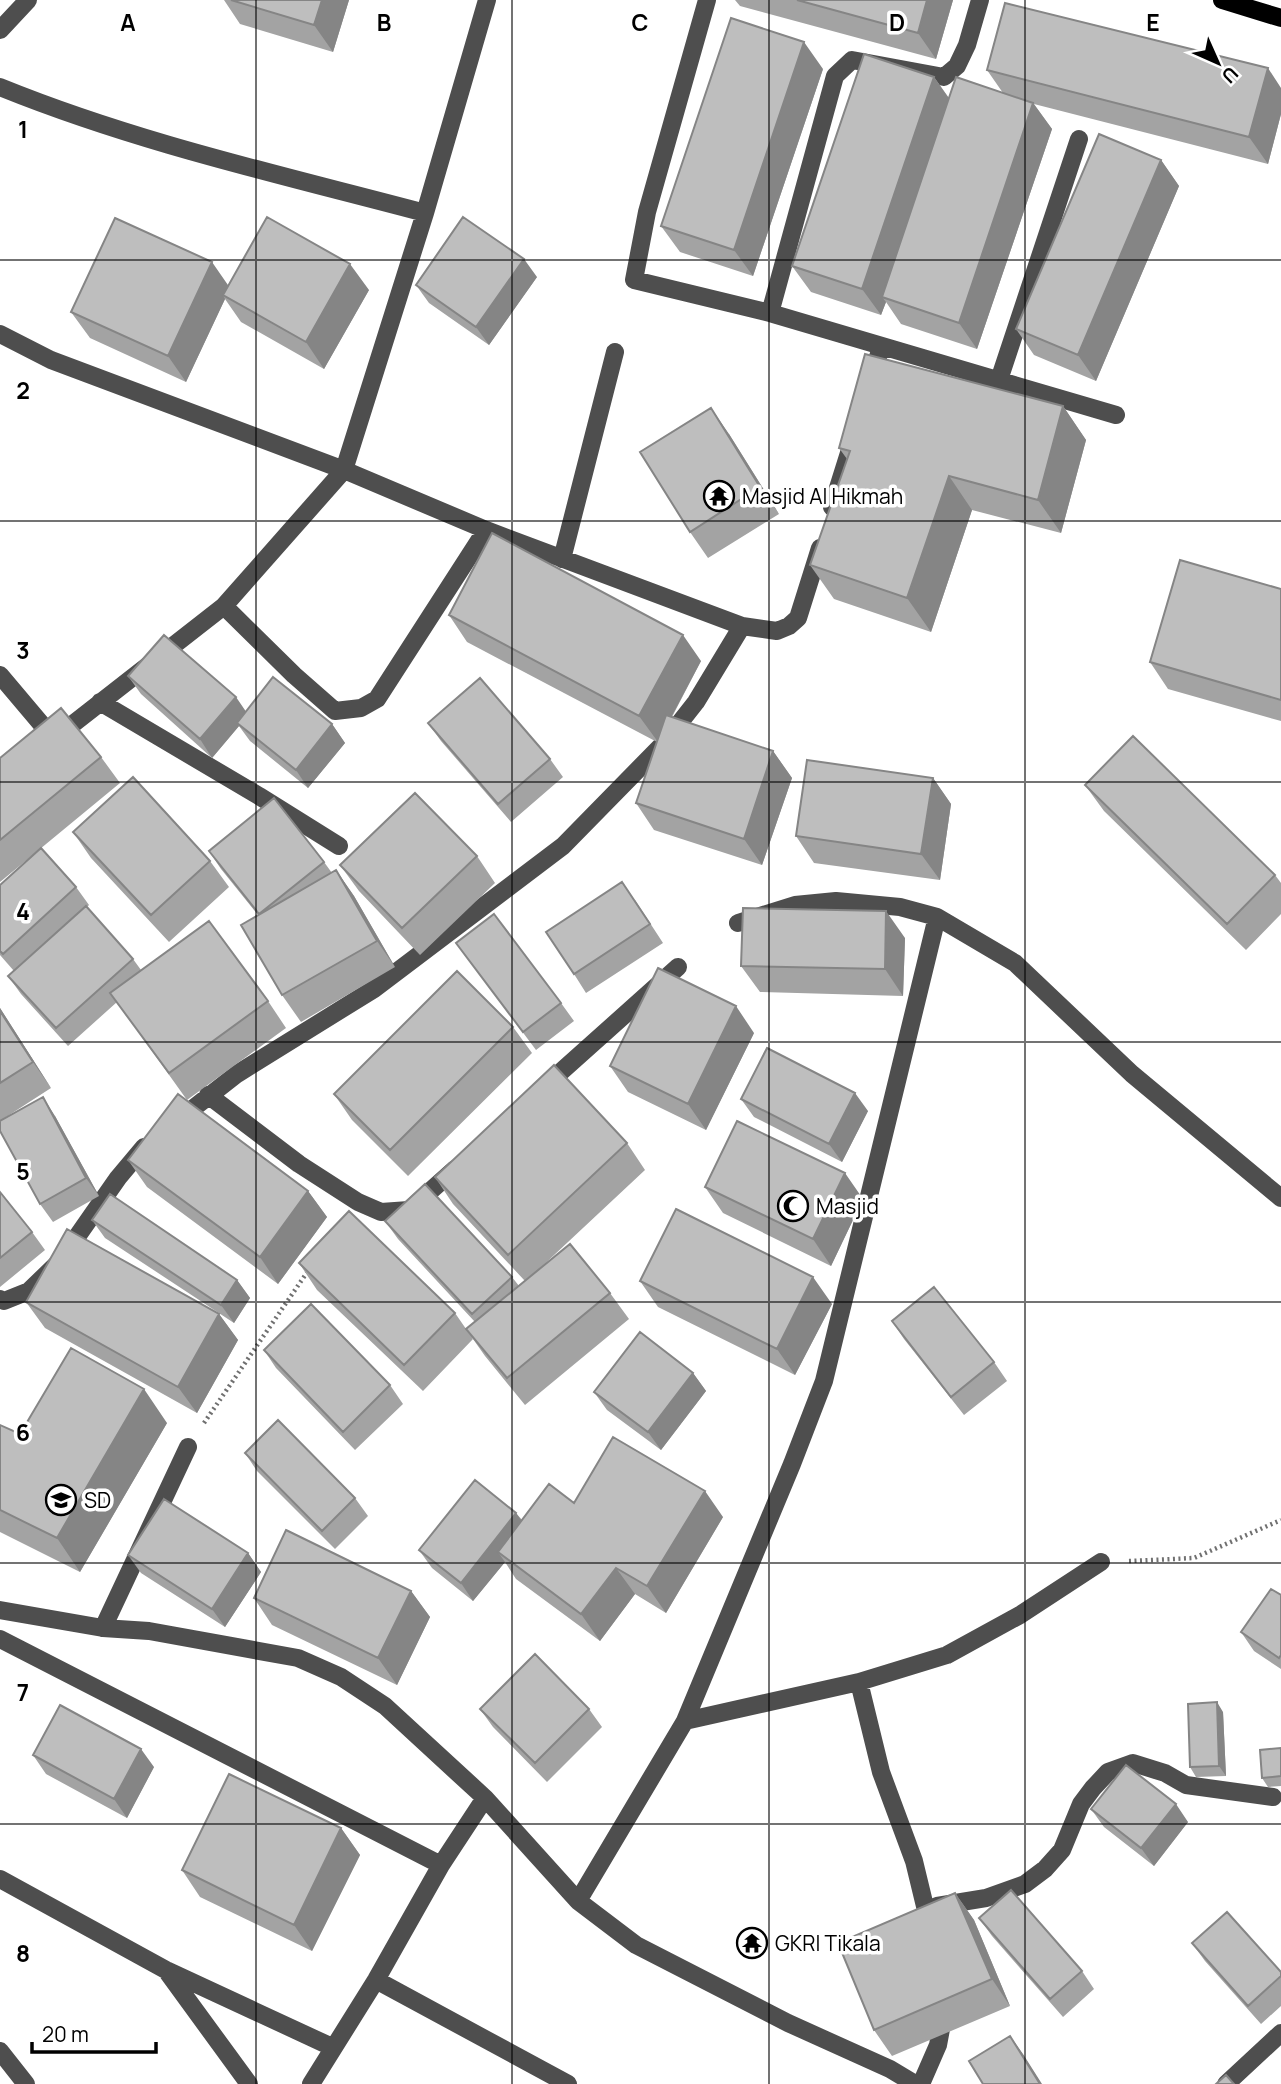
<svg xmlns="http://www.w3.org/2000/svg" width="1281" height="2084" font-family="Manrope,sans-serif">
  <rect width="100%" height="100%" fill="#fff"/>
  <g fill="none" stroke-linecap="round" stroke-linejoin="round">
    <!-- path -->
    <path stroke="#707070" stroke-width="4.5" stroke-dasharray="2 3.5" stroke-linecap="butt" d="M204,1423L308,1271
      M1129,1561L1194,1558L1281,1520"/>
    <!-- minor -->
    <path stroke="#4e4e4e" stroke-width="18" d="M707,0L647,212L634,280L770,313
      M980,0L967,45L957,66L944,77L852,60L835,76L770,313L1116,415
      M0,30L28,0
      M0,87C138,143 282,175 425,213
      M0,334L51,360L344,470L486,530L742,626L777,631L789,626L798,618L820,548
      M871,380L881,347
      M999,380L1079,139
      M832,507L854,437
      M562,559L615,352
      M224,606L294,675L335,711L361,708L377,699L486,530
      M0,675L54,739
      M100,702L259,796L339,846
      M55,738L224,606L344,470L425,213L487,0
      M738,923L795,905L836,901L900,907L937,917L1015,963L1132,1074L1281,1198
      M545,1086L678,967
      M208,1095L299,1164L358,1202L381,1212L409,1210L455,1169
      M177,1121L237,1074L374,989L563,846L663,744L696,702L742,626
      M0,1299L4,1301L29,1291L60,1261L118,1178L144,1147
      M0,1610L103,1628L149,1631L298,1658L341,1677L385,1706L485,1798L578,1901L636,1945L788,2023L890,2069L915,2084
      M103,1628L188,1447
      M0,1639L441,1865
      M859,1682L881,1772L914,1861L930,1927
      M685,1721L859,1682L947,1655L1020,1615L1101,1562
      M0,1879L166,1970L332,2047
      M578,1901L685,1721L792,1464L824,1381L937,917
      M937,1906L986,1898L1025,1884L1045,1869L1062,1850L1081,1804L1093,1788L1108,1772L1133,1763L1165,1773L1186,1785L1273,1797
      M168,1973L249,2084
      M376,1980L568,2084
      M0,2051L26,2084
      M311,2084L376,1980L441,1865L485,1798
      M921,2084L938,2045L944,2013
      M1226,2084L1281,2033"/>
    <!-- major -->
    <path stroke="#000" stroke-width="18" d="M1222,0L1281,18"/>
  </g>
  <!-- wall -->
  <path fill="#a3a3a3" d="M224,0H349L333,52L240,24Z
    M735,0H953L936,59L740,6Z
    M823,69L753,276L680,252L661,226Z
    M987,70L1281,88V114L1268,164L1034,104L1052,129L977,349L901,324L886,302L881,315L811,292L792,266L934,77L949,98L1003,93Z
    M1161,160L1179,186L1096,381L1034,355L1016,329Z
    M537,277L489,345L429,303L416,285Z
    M228,286L369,290L324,369L241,322L225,299L186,382L90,338L71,312Z
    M1063,406L1086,440L1061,533L972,510L931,632L834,599L810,565L847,459L839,448Z
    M729,434L779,514L708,558L690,532Z
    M1281,589V721L1168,689L1150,662Z
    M449,615L701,661L672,717L773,751L792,778L762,865L654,830L636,803L657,742L467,642Z
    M128,676L246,711L332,724L345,743L308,788L250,741L239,726L212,758L141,694Z
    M428,723L550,759L563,777L511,822L441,741Z
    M101,757L120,783L0,882V758Z
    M933,778L951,804L940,880L814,863L796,836Z
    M1085,785L1275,875L1281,883V914L1246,950L1104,811Z
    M73,832L210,861L229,887L169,942L91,858Z
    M209,851L324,862L332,873L336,870L354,896L395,967L301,1022L282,995L258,915L221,869Z
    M477,856L495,883L420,955L359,891L340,865Z
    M0,885L76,887L89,905L87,907L133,959L141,970L268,1001L286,1028L187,1100L117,1002L68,1046L21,994L8,976L14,971L0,955Z
    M635,900L663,943L586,993L574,974Z
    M905,938L903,996L760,992L741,966Z
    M456,943L561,1003L574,1021L536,1050Z
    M0,1008L51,1088L3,1119L55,1116L99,1196L53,1222L40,1204L0,1131Z
    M513,1027L532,1053L408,1176L352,1120L334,1094Z
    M754,1033L706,1130L628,1092L610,1066Z
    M741,1099L868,1111L842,1162L754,1117Z
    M627,1143L645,1170L537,1271L610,1293L629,1319L525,1405L485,1356L466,1329L475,1322L398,1239L385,1221L512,1277L519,1286L525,1281L453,1204L435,1177Z
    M128,1160L308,1191L327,1217L278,1284L147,1187Z
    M705,1187L863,1199L831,1266L723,1213Z
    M0,1192L32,1232L45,1250L0,1287Z
    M92,1220L237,1280L250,1298L234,1323L105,1238Z
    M299,1263L455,1313L473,1339L423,1391L317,1290Z
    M640,1281L832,1304L795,1375L658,1307Z
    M26,1302L219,1314L238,1340L197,1413L45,1328Z
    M892,1321L994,1362L1007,1381L964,1415L904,1339Z
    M264,1350L390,1385L403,1404L355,1450L276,1368Z
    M693,1373L706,1391L661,1450L607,1410L594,1392Z
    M167,1423L80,1572L0,1532V1425L20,1434Z
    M245,1453L355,1498L368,1516L335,1549L257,1471Z
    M574,1503L723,1517L666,1613L635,1594L600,1641L516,1579L505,1562L473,1601L432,1568L419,1550L516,1513L522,1520Z
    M248,1553L261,1572L225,1627L141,1573L128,1555Z
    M411,1591L430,1617L397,1685L272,1625L254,1598Z
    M1281,1595V1669L1254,1651L1241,1632Z
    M480,1709H589L602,1727L547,1782L493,1727Z
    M1223,1712L1226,1776L1196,1777L1190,1767Z
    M1281,1748V1786L1268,1787L1262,1778Z
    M33,1755L154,1767L127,1818L46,1774Z
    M1091,1809L1188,1822L1154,1866L1104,1827Z
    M341,1828L360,1855L312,1951L200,1897L182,1870Z
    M955,1893L974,1920L1010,2006L892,2056L874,2030Z
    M979,1918L1082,1971L1094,1989L1063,2017L992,1936Z
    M1192,1943L1281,1972V2006L1261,2024L1205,1961Z"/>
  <!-- shaded-wall -->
  <path fill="#858585" d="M322,0H349L333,52L314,25Z
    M927,0H953L936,59L918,33Z
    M804,42L823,69L753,276L734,250Z
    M1268,68L1281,88V114L1268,164L1249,137Z
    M934,77L952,103L882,297L886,302L881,315L862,289Z
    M1033,103L1052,129L977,349L959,323Z
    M1161,160L1179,186L1096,381L1078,355Z
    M524,259L537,277L489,345L476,327Z
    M212,262L230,288L223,295L225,299L186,382L168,356Z
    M350,264L369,290L324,369L306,342Z
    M1063,406L1086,440L1061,533L1038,500Z
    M711,408L729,434L779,514L760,487Z
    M949,476L972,510L931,632L907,598Z
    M683,635L701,661L658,742L639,716Z
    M236,697L249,716L237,723L239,726L212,758L200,739Z
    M332,724L345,743L308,788L296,770Z
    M773,751L792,778L762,865L744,839Z
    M933,778L951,804L940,880L921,854Z
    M336,870L354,896L395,967L377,941Z
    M886,911L905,938L903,996L885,969Z
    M736,1006L754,1033L706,1130L688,1104Z
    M0,1008L51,1088L33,1062L0,1011Z
    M855,1093L868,1111L842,1162L829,1144Z
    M43,1097L55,1116L99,1196L86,1178Z
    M845,1173L863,1199L831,1266L813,1239Z
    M308,1191L327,1217L278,1284L260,1257Z
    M813,1277L832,1304L795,1375L777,1349Z
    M237,1280L250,1298L234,1323L221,1305Z
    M219,1314L238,1340L197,1413L178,1387Z
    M693,1373L706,1391L661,1450L648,1432Z
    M144,1389L167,1423L80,1572L57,1538Z
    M705,1491L723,1517L666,1613L647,1586Z
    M516,1513L529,1531L498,1552L505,1562L473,1601L461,1583Z
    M248,1553L261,1572L225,1627L212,1609Z
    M616,1568L635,1594L600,1641L581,1614Z
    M411,1591L430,1617L397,1685L378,1658Z
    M1217,1702L1223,1712L1226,1776L1219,1766Z
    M141,1749L154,1767L127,1818L114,1799Z
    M1176,1804L1188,1822L1154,1866L1141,1848Z
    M341,1828L360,1855L312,1951L294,1925Z
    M955,1893L974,1920L1010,2006L992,1979Z
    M1010,2036L1023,2054L1042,2084H1040Z"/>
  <!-- building -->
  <path fill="#bebebe" stroke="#858585" stroke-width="2" d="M231,0H322L314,25Z
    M797,0H927L918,33Z
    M1005,3L1268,68L1249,137L987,70Z
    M731,18L804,42L734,250L661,226Z
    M864,54L934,77L862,289L792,266Z
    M956,77L1033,103L959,323L882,297Z
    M1099,134L1161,160L1078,355L1016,329Z
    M267,217L350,264L306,342L223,295Z
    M463,217L524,259L476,327L416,285Z
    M115,218L212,262L168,356L71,312Z
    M865,354L1063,406L1038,500L949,476L907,598L810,565L850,451L839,448Z
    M711,408L760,487L690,532L640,452Z
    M492,533L683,635L639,716L449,615Z
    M1180,560L1281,589V700L1150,662Z
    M164,635L236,697L200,739L128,676Z
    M273,677L332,724L296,770L237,723Z
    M480,678L550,759L498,804L428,723Z
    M61,708L101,757L0,840V758Z
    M666,715L773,751L744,839L636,803Z
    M1133,736L1275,875L1227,924L1085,785Z
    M807,760L933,778L921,854L796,836Z
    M133,777L210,861L151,915L73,832Z
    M415,793L477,856L402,928L340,865Z
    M274,798L324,862L259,914L209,851Z
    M41,848L76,887L3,954L0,951V885Z
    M336,870L377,941L282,995L241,925Z
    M622,882L650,924L574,974L546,932Z
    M86,906L133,959L56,1028L8,976Z
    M743,908L886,911L885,969L741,966Z
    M494,914L561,1003L523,1032L456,943Z
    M209,921L268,1001L169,1073L110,993Z
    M658,968L736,1006L688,1104L610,1066Z
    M457,971L513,1027L390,1150L334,1094Z
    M0,1011L33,1062L0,1083Z
    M767,1048L855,1093L829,1144L741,1099Z
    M554,1065L627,1143L508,1255L435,1177Z
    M178,1094L308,1191L260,1257L128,1160Z
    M43,1097L86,1178L40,1204L0,1131V1121Z
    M737,1121L845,1173L813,1239L705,1187Z
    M425,1184L512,1277L472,1314L385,1221Z
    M0,1192L32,1232L0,1258Z
    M110,1194L237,1280L221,1305L92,1220Z
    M676,1209L813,1277L777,1349L640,1281Z
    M349,1211L455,1313L404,1365L299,1263Z
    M67,1229L219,1314L178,1387L26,1302Z
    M570,1244L610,1293L507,1378L466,1329Z
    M934,1287L994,1362L951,1397L892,1321Z
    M311,1304L390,1385L343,1432L264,1350Z
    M640,1332L693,1373L648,1432L594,1392Z
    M71,1348L144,1389L57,1538L0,1510V1425L20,1434Z
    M278,1420L355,1498L322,1531L245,1453Z
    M613,1437L705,1491L647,1586L616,1568L581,1614L498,1552L549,1484L574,1503Z
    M475,1480L516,1513L461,1583L419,1550Z
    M164,1499L248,1553L212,1609L128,1555Z
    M286,1530L411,1591L378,1658L254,1598Z
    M1271,1589L1281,1595V1655L1279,1658L1241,1632Z
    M535,1654L589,1709L535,1763L480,1709Z
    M1217,1702L1219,1766L1190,1767L1188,1704Z
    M60,1705L141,1749L114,1799L33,1755Z
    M1281,1748V1776L1262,1778L1260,1750Z
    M1126,1765L1176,1804L1141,1848L1091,1809Z
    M229,1774L341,1828L294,1925L182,1870Z
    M1011,1890L1082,1971L1050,1999L979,1918Z
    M955,1893L992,1979L874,2030L838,1943Z
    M1227,1912L1281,1972V1976L1248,2006L1192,1943Z
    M1010,2036L1040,2084H983L969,2061Z
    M1226,2075L1234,2084H1216Z"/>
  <!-- grid -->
  <path fill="none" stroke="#000" stroke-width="2" stroke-opacity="0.55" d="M256,0V2084M512,0V2084M769,0V2084M1025,0V2084M0,260H1281M0,521H1281M0,782H1281M0,1042H1281M0,1302H1281M0,1563H1281M0,1824H1281"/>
  <!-- icons -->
  <defs>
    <g id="temple-ring" transform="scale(1.575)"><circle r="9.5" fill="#fff" stroke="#000" stroke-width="1.5"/><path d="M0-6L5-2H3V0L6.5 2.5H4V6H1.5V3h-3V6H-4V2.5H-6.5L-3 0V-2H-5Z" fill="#000"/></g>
    <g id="mosque-ring" transform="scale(1.575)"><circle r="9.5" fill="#fff" stroke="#000" stroke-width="1.5"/><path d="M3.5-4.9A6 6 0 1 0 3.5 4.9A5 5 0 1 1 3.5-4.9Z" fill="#000"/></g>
    <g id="school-ring" transform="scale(1.575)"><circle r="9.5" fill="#fff" stroke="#000" stroke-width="1.5"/><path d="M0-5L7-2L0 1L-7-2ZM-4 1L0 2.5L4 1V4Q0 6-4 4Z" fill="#000"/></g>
  </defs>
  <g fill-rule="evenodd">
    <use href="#temple-ring" x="719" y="496"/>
    <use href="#mosque-ring" x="793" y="1206"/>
    <use href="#school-ring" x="61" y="1500"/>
    <use href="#temple-ring" x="752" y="1943"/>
  </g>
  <g text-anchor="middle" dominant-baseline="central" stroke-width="7" stroke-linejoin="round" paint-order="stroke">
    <!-- poi labels -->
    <g font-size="21" fill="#000" stroke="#fff" text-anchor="start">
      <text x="742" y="496">Masjid Al Hikmah</text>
      <text x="816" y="1206">Masjid</text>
      <text x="84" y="1500">SD</text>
      <text x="775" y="1943">GKRI Tikala</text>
    </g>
  </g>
  <g font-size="23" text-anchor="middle" font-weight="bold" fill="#000" stroke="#fff" stroke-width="7" stroke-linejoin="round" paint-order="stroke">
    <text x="128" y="31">A</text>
    <text x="384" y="31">B</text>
    <text x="640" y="31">C</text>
    <text x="897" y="31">D</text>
    <text x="1153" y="31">E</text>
    <text x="23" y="138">1</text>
    <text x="23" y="399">2</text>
    <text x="23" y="659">3</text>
    <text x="23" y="920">4</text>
    <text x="23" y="1180">5</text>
    <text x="23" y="1441">6</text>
    <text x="23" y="1701">7</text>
    <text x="23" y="1962">8</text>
  </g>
  <!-- north arrow -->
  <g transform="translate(1218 63) rotate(135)" stroke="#ffffff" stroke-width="5" paint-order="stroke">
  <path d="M0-5L12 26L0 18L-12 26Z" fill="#000000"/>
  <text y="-10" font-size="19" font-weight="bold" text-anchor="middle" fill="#000000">U</text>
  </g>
  <!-- scale -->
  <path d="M32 2042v10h124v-10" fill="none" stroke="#000000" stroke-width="3.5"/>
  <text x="42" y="2042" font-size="21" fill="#000000" stroke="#ffffff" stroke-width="5" paint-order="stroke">20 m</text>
</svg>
